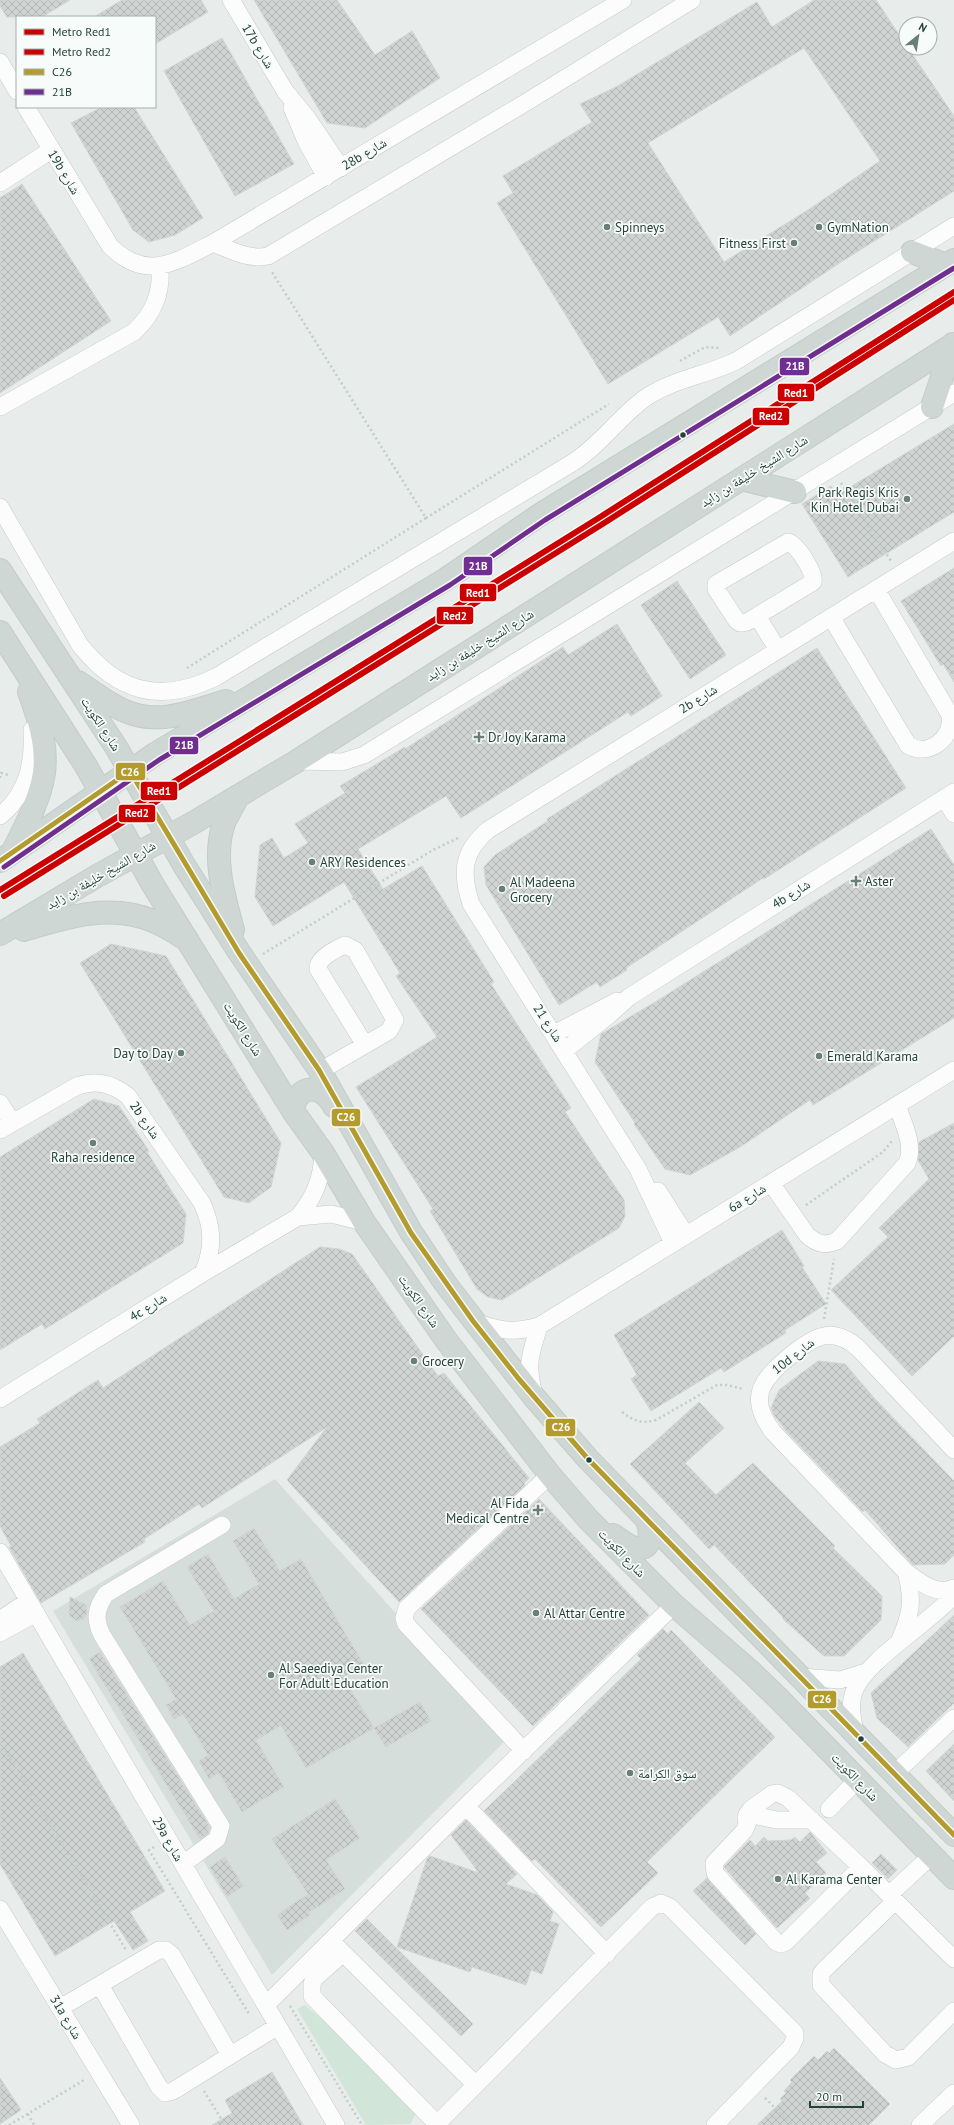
<svg xmlns="http://www.w3.org/2000/svg" width="954" height="2125" font-family="'PT Sans','Noto Naskh Arabic',sans-serif">
  <defs>
    <pattern id="building-cross-hatch" width="8" height="8" patternUnits="userSpaceOnUse"><rect width="8" height="8" fill="#cfd4d2"/><path d="M0 0l8 8M0 8l8-8" fill="none" stroke="#b2b7b5"/></pattern>
  </defs>
  <rect width="100%" height="100%" fill="#e8edeb"/>
  <!-- built -->
  <path fill="#d6dedb" d="M275,1479L508,1738L272,1975L53,1611Z"/>
  <!-- garden -->
  <path fill="#d1e6d8" d="M305,2005L408,2093C418,2106 419,2110 410,2124L366,2125L297,2009Z"/>
  <!-- building -->
  <path fill="url(#building-cross-hatch)" stroke="#d1d6d4" fill-rule="evenodd" d="M0,0H70L42,17H7L0,6Z
    M122,0H201L208,12L155,44V17H94Z
    M254,0H337L375,55L412,31L440,78L365,128L327,123Z
    M814,0H876L906,45V48H908L954,116V191L841,262L730,336L718,317L608,384L497,203L513,193L503,176L592,122L580,104L616,87L757,2L772,27ZM804,48L880,161L808,210L724,262L648,143Z
    M222,38L294,164L235,196L164,71Z
    M102,107H134L203,218L175,235L149,242L133,230L71,123Z
    M22,184L111,321L0,393V198Z
    M954,424V512L848,577L802,504L831,486L837,495Z
    M954,568V682L943,664L941,666L901,601Z
    M677,581L726,655L690,679L641,605Z
    M617,624L662,696L631,716L628,712L461,818L446,796L358,849L383,889L422,866L494,982L491,984L571,1108L565,1112L624,1200L625,1216L619,1228L502,1300L488,1297L477,1289L430,1211L433,1209L356,1087L437,1037L396,976L400,973L344,882L273,926L255,897L260,845L272,838L284,858L308,843L295,824L345,793L340,786L405,747V749L563,647L568,655Z
    M817,648L906,788L764,879L763,878L626,968L627,970L600,987L597,982L559,1005L486,885L484,867L495,855L548,821L547,819Z
    M931,829L954,865V1018L813,1105L810,1100L740,1147L690,1175L665,1169L634,1124L635,1123L595,1062L601,1034L652,1004Z
    M111,944L166,956L281,1143L271,1187L249,1203L224,1197L80,963Z
    M94,1099L119,1106L149,1151L147,1152L186,1214L183,1243L45,1329L42,1324L0,1350V1157Z
    M954,1123V1336L912,1376L831,1290L888,1237L879,1228L929,1179L918,1160L919,1142Z
    M782,1230L804,1266L802,1267L826,1304L785,1330L786,1333L724,1372L721,1368L651,1411L631,1379L637,1375L614,1335Z
    M320,1247L339,1249L352,1254L438,1376L444,1373L529,1478L524,1483L525,1485L399,1602L287,1480L327,1427L202,1508L199,1504L144,1539L145,1542L41,1603L9,1547L11,1546L0,1526V1447L40,1423L37,1419L98,1380L103,1388Z
    M818,1361L845,1364L876,1400L954,1481V1555L945,1564L913,1565L865,1510L863,1512L787,1432L774,1415L771,1408L779,1390Z
    M699,1402L724,1428L685,1463L716,1495L753,1463L835,1546L833,1548L882,1596L881,1620L844,1656H824L783,1619L782,1616L714,1545L709,1549L630,1464Z
    M539,1499L649,1615L533,1726L421,1609Z
    M254,1528L280,1571L301,1559L364,1665L343,1677L374,1728L306,1768L281,1726L256,1740L284,1787L242,1812L219,1773L209,1779L199,1761L208,1755L183,1714L174,1719L166,1705L176,1699L120,1607L163,1581L190,1625L214,1611L187,1567L208,1554L234,1599L259,1584L233,1541Z
    M70,1597L86,1605L87,1614L83,1619L77,1621L69,1615Z
    M954,1615V1703L908,1747L877,1718L871,1693Z
    M663,1629L668,1634L671,1630L775,1737L647,1862L658,1873L601,1927L535,1859L532,1861L484,1811L641,1659L637,1655Z
    M100,1652L209,1826L208,1833L200,1839L89,1659Z
    M23,1653L165,1891L130,1912L148,1941L133,1950L114,1921L55,1956L0,1864V1667Z
    M420,1702L431,1721L386,1747L374,1728Z
    M954,1744V1801L926,1771Z
    M335,1799L360,1838L326,1860L345,1889L308,1913L310,1915L287,1930L277,1915L308,1894L272,1839Z
    M466,1820L517,1874L506,1884L537,1895L553,1912L550,1921L559,1924L542,1974L531,1970L526,1985L472,1967L470,1972L397,1947L427,1859L430,1856L479,1873L451,1835Z
    M810,1832L827,1853L816,1862L826,1873L805,1893L810,1898L777,1928L724,1867L750,1840L755,1846L764,1837L768,1841L791,1840L795,1837L800,1842Z
    M881,1854L897,1870L888,1879L872,1863Z
    M225,1857L243,1886L227,1897L210,1867Z
    M707,1878L756,1934L745,1945L693,1891Z
    M367,1919L473,2024L461,2036L355,1931Z
    M834,2048L890,2104L869,2125H757L782,2101L780,2099L786,2093L784,2091L792,2082L790,2080L814,2056L818,2060L827,2051L829,2053Z
    M272,2072L303,2125H212L232,2113L225,2100Z
    M0,2078L21,2110L0,2124Z"/>
  <g fill="none" stroke-linecap="round" stroke-linejoin="round">
    <!-- minor casing -->
    <g stroke="#c5cac8" stroke-width="18">
      <path id="minor" d="M231,0L285,91L308,119L341,168
        M0,62L17,91
        M26,107L110,246C146,282 176,262 213,243L623,0
        M292,108L306,141L326,177
        M0,183L51,150
        M213,243C231,250 248,260 268,256L525,103L692,0
        M0,407L134,332C154,313 162,293 160,266
        M0,507L80,645C118,693 161,704 216,677L572,463C601,445 620,415 648,396C677,378 707,375 736,361L954,226
        M788,542C797,544 816,574 813,582L747,622L740,623L737,621L716,589V584Z
        M757,616L778,650
        M831,617L908,745C928,758 954,738 950,715L876,589
        M297,761L342,762L364,755L954,393
        M944,798L954,814
        M0,816C27,794 34,764 32,730
        M554,1034L617,1001
        M565,1050L609,1015L629,997L954,792
        M320,1071L389,1031L395,1020L355,950L345,945C336,949 317,958 318,969L365,1045
        M0,1103L12,1122
        M0,1130L77,1086C97,1080 111,1083 128,1096L202,1203C213,1227 214,1248 203,1273
        M771,1183L807,1235C817,1244 825,1246 837,1241L907,1163C915,1145 903,1123 897,1105
        M658,1191L686,1235
        M298,1217L331,1214L364,1222
        M673,1243L638,1169L471,904C461,873 462,852 488,830L954,541
        M475,1322C500,1331 513,1333 539,1326L954,1070
        M534,1395C526,1363 530,1356 539,1326
        M0,1399L203,1273L298,1217C314,1198 322,1179 323,1153
        M954,1450L859,1349C833,1325 814,1336 790,1356C761,1380 747,1398 773,1432L906,1572C920,1582 936,1596 954,1588
        M0,1552L336,2125
        M0,1620L28,1601
        M0,1633L36,1613
        M899,1642C911,1615 914,1601 906,1572
        M801,1677L840,1680L866,1672
        M855,1732C853,1720 849,1707 853,1695C861,1663 930,1623 954,1595
        M524,1751L406,1624L404,1618L407,1608L550,1475
        M895,1773L954,1718
        M466,1806L607,1954
        M829,1809L857,1780
        M747,1814L777,1820H812
        M183,1864L217,1839L221,1826L102,1635C94,1619 96,1608 106,1594L222,1525
        M861,1867L788,1798L778,1793L772,1794L751,1809L746,1817L747,1825L744,1831L714,1863L715,1873L776,1942L781,1944L786,1942L861,1867L954,1959
        M889,1895L932,1855
        M895,1901L824,1970L821,1974V1985L885,2054L896,2060L908,2057L954,2011
        M0,1909L131,2125
        M335,1945L476,2085
        M342,1954L314,1979L312,1984V1996L437,2124
        M100,1985L159,2087L165,2093L173,2091L278,2026
        M266,2005L466,1806L674,1605
        M60,2008L159,1950H166L172,1955L230,2055
        M436,2125L652,1907L661,1903L670,1907L795,2033V2038L791,2047L715,2125
        M920,2125L954,2093"/>
    </g>
    <!-- major casing -->
    <g stroke="#c3ccc9" stroke-width="24">
      <path id="major" d="M912,252L946,265
        M932,407L953,344
        M741,479L795,492
        M0,570L116,747L184,865L239,952L320,1071L411,1232L445,1283L475,1322L534,1397L588,1459L954,1835
        M0,632L86,766L153,885L293,1111L323,1153L364,1222L446,1340L550,1475L588,1519L674,1605L749,1670L778,1698L954,1878
        M78,682C93,692 108,704 125,711C159,726 192,711 226,701
        M13,851C47,784 56,764 29,692
        M0,861L155,754L446,579L541,514L954,260
        M24,930C66,917 111,903 153,921C165,925 175,933 186,939
        M233,930C224,896 212,858 224,823C228,814 234,805 238,796
        M0,934L97,876L193,823L297,761L954,344
        M293,1111C294,1096 306,1084 321,1092C327,1095 331,1101 334,1106
        M613,1535C619,1539 625,1544 632,1547C653,1554 651,1532 647,1520"/>
    </g>
    <!-- path -->
    <path stroke="#c3ccca" stroke-width="2.5" stroke-dasharray="2 3" stroke-linecap="butt" d="M680,361L705,347L721,348
      M841,483L891,561
      M426,518L609,404
      M187,668L426,518L272,272
      M0,778L1,773L9,775
      M263,954L433,850L458,838
      M806,1205L883,1152L892,1141
      M824,1319L834,1259
      M622,1412C634,1421 641,1424 656,1420L717,1385H727L743,1389
      M0,1742L126,1950
      M154,1847L149,1850L249,2014
      M290,2006L362,2125
      M204,2091L225,2125
      M765,2098L792,2125
      M28,2114L34,2125
      M9,2125L84,2080"/>
    <!-- minor -->
    <use href="#minor" stroke="#fcfcfc" stroke-width="17"/>
    <!-- major -->
    <use href="#major" stroke="#cfd7d5" stroke-width="22"/>
    <!-- bus-1 casing -->
    <g stroke="#f7fbf9" stroke-width="8">
      <path id="bus-1" d="M0,861L130,771L239,953L319,1070L411,1233L473,1321L518,1378L588,1459L954,1835"/>
    </g>
    <!-- bus-2 casing -->
    <g stroke="#f7fbf9" stroke-width="8">
      <path id="bus-2" d="M4,867L159,760L450,585L545,520L954,268"/>
    </g>
    <!-- bus-1 -->
    <use href="#bus-1" stroke="#b49b2d" stroke-width="5"/>
    <!-- bus-2 -->
    <use href="#bus-2" stroke="#6f2e90" stroke-width="5"/>
    <!-- metro-1 casing -->
    <g stroke="#f7fbf9" stroke-width="9">
      <path id="metro-1" d="M0,890L597,519L954,292"/>
    </g>
    <!-- metro-2 casing -->
    <g stroke="#f7fbf9" stroke-width="9">
      <path id="metro-2" d="M4,896L601,525L954,300"/>
    </g>
    <!-- metro-1 -->
    <use href="#metro-1" stroke="#c00" stroke-width="6"/>
    <!-- metro-2 -->
    <use href="#metro-2" stroke="#c00" stroke-width="6"/>
  </g>
  <!-- markers -->
  <g fill="#697e78" stroke="#f7fbf9" stroke-width="1.5">
    <circle cx="607" cy="227" r="4"/>
    <circle cx="819" cy="227" r="4"/>
    <circle cx="794" cy="243" r="4"/>
    <circle cx="907" cy="499" r="4"/>
    <path d="M477 731h4v4h4v4h-4v4h-4v-4h-4v-4h4z"/>
    <circle cx="312" cy="862" r="4"/>
    <path d="M854 875h4v4h4v4h-4v4h-4v-4h-4v-4h4z"/>
    <circle cx="502" cy="889" r="4"/>
    <circle cx="181" cy="1053" r="4"/>
    <circle cx="819" cy="1056" r="4"/>
    <circle cx="93" cy="1143" r="4"/>
    <circle cx="414" cy="1361" r="4"/>
    <path d="M536 1504h4v4h4v4h-4v4h-4v-4h-4v-4h4z"/>
    <circle cx="536" cy="1613" r="4"/>
    <circle cx="271" cy="1675" r="4"/>
    <circle cx="630" cy="1773" r="4"/>
    <circle cx="778" cy="1879" r="4"/>
  </g>
  <g fill="#24423a" stroke="#f7fbf9" stroke-width="1.5">
    <circle cx="683" cy="435" r="3.5"/>
    <circle cx="589" cy="1460" r="3.5"/>
    <circle cx="861" cy="1739" r="3.5"/>
  </g>
  <g text-anchor="middle" dominant-baseline="central" stroke-width="3.5" stroke-linejoin="round" paint-order="stroke">
    <!-- street labels -->
    <g font-size="13" fill="#24423a" stroke="#f7fbf9">
      <text transform="translate(258 46) rotate(59)">17b شارع</text>
      <text transform="translate(364 154) rotate(-31)">28b شارع</text>
      <text transform="translate(64 172) rotate(59)">19b شارع</text>
      <text transform="translate(754 471) rotate(-32)">شارع الشيخ خليفة بن زايد</text>
      <text transform="translate(480 645) rotate(-32)">شارع الشيخ خليفة بن زايد</text>
      <text transform="translate(698 699) rotate(-32)">2b شارع</text>
      <text transform="translate(101 724) rotate(57)">شارع الكويت</text>
      <text transform="translate(101 875) rotate(-30)">شارع الشيخ خليفة بن زايد</text>
      <text transform="translate(791 894) rotate(-32)">4b شارع</text>
      <text transform="translate(548 1023) rotate(57)">شارع 21</text>
      <text transform="translate(243 1029) rotate(58)">شارع الكويت</text>
      <text transform="translate(145 1120) rotate(55)">2b شارع</text>
      <text transform="translate(747 1198) rotate(-32)">6a شارع</text>
      <text transform="translate(419 1301) rotate(55)">شارع الكويت</text>
      <text transform="translate(148 1307) rotate(-32)">4c شارع</text>
      <text transform="translate(793 1356) rotate(-38)">10d شارع</text>
      <text transform="translate(622 1553) rotate(46)">شارع الكويت</text>
      <text transform="translate(855 1777) rotate(46)">شارع الكويت</text>
      <text transform="translate(168 1839) rotate(60)">29a شارع</text>
      <text transform="translate(66 2017) rotate(59)">31a شارع</text>
    </g>
    <!-- poi labels -->
    <g font-size="13" fill="#24423a" stroke="#f7fbf9" text-anchor="start">
      <text x="615" y="227">Spinneys</text>
      <text x="827" y="227">GymNation</text>
      <text x="786" y="243" text-anchor="end">Fitness First</text>
      <text x="899" y="492" text-anchor="end">Park Regis Kris<tspan x="899" dy="15">Kin Hotel Dubai</tspan></text>
      <text x="488" y="737">Dr Joy Karama</text>
      <text x="320" y="862">ARY Residences</text>
      <text x="865" y="881">Aster</text>
      <text x="510" y="882">Al Madeena<tspan x="510" dy="15">Grocery</tspan></text>
      <text x="173" y="1053" text-anchor="end">Day to Day</text>
      <text x="827" y="1056">Emerald Karama</text>
      <text x="93" y="1157" text-anchor="middle">Raha residence</text>
      <text x="422" y="1361">Grocery</text>
      <text x="529" y="1503" text-anchor="end">Al Fida<tspan x="529" dy="15">Medical Centre</tspan></text>
      <text x="544" y="1613">Al Attar Centre</text>
      <text x="279" y="1668">Al Saeediya Center<tspan x="279" dy="15">For Adult Education</tspan></text>
      <text x="638" y="1773">سوق الكرامة</text>
      <text x="786" y="1879">Al Karama Center</text>
    </g>
  </g>
  <g stroke="#f7fbf9" stroke-width="1.5">
    <rect x="779" y="357" width="31" height="19" rx="4" fill="#6f2e90"/>
    <rect x="777" y="383" width="38" height="19" rx="4" fill="#c00"/>
    <rect x="752" y="407" width="38" height="19" rx="4" fill="#c00"/>
    <rect x="463" y="556" width="30" height="20" rx="4" fill="#6f2e90"/>
    <rect x="459" y="583" width="38" height="19" rx="4" fill="#c00"/>
    <rect x="436" y="606" width="38" height="19" rx="4" fill="#c00"/>
    <rect x="169" y="736" width="30" height="19" rx="4" fill="#6f2e90"/>
    <rect x="115" y="762" width="31" height="19" rx="4" fill="#b49b2d"/>
    <rect x="140" y="781" width="38" height="20" rx="4" fill="#c00"/>
    <rect x="118" y="804" width="38" height="19" rx="4" fill="#c00"/>
    <rect x="331" y="1108" width="30" height="19" rx="4" fill="#b49b2d"/>
    <rect x="545" y="1418" width="31" height="19" rx="4" fill="#b49b2d"/>
    <rect x="807" y="1690" width="30" height="19" rx="4" fill="#b49b2d"/>
  </g>
  <g font-size="11" text-anchor="middle" font-weight="bold" fill="#fff">
    <text x="795" y="370">21B</text>
    <text x="796" y="397">Red1</text>
    <text x="771" y="420">Red2</text>
    <text x="478" y="570">21B</text>
    <text x="478" y="597">Red1</text>
    <text x="455" y="620">Red2</text>
    <text x="184" y="749">21B</text>
    <text x="130" y="776">C26</text>
    <text x="159" y="795">Red1</text>
    <text x="137" y="817">Red2</text>
    <text x="346" y="1121">C26</text>
    <text x="561" y="1431">C26</text>
    <text x="822" y="1703">C26</text>
  </g>
  <!-- legend -->
  <rect x="16" y="16" width="140" height="92" fill="#f7fbf9" stroke="#a3b1ad"/>
  <rect x="24" y="29" width="20" height="6" fill="#cc0000" stroke="#a3b1ad"/>
  <text x="52" y="36" font-size="12" fill="#24423a">Metro Red1</text>
  <rect x="24" y="49" width="20" height="6" fill="#cc0000" stroke="#a3b1ad"/>
  <text x="52" y="56" font-size="12" fill="#24423a">Metro Red2</text>
  <rect x="24" y="69" width="20" height="6" fill="#b49b2d" stroke="#a3b1ad"/>
  <text x="52" y="76" font-size="12" fill="#24423a">C26</text>
  <rect x="24" y="89" width="20" height="6" fill="#6f2e90" stroke="#a3b1ad"/>
  <text x="52" y="96" font-size="12" fill="#24423a">21B</text>
  <!-- north arrow -->
  <g transform="translate(918 36) rotate(30)"><circle r="19" fill="#f7fbf9" stroke="#a3b1ad"/>
  <path d="M0-3L7 15L0 10L-7 15Z" fill="#697e78"/>
  <text y="-6" font-size="11" font-weight="bold" text-anchor="middle" fill="#24423a">N</text>
  </g>
  <!-- scale -->
  <path d="M810 2101v6h53v-6" fill="none" stroke="#24423a" stroke-width="2"/>
  <text x="816" y="2101" font-size="12" fill="#24423a" stroke="#f7fbf9" stroke-width="3" paint-order="stroke">20 m</text>
</svg>
